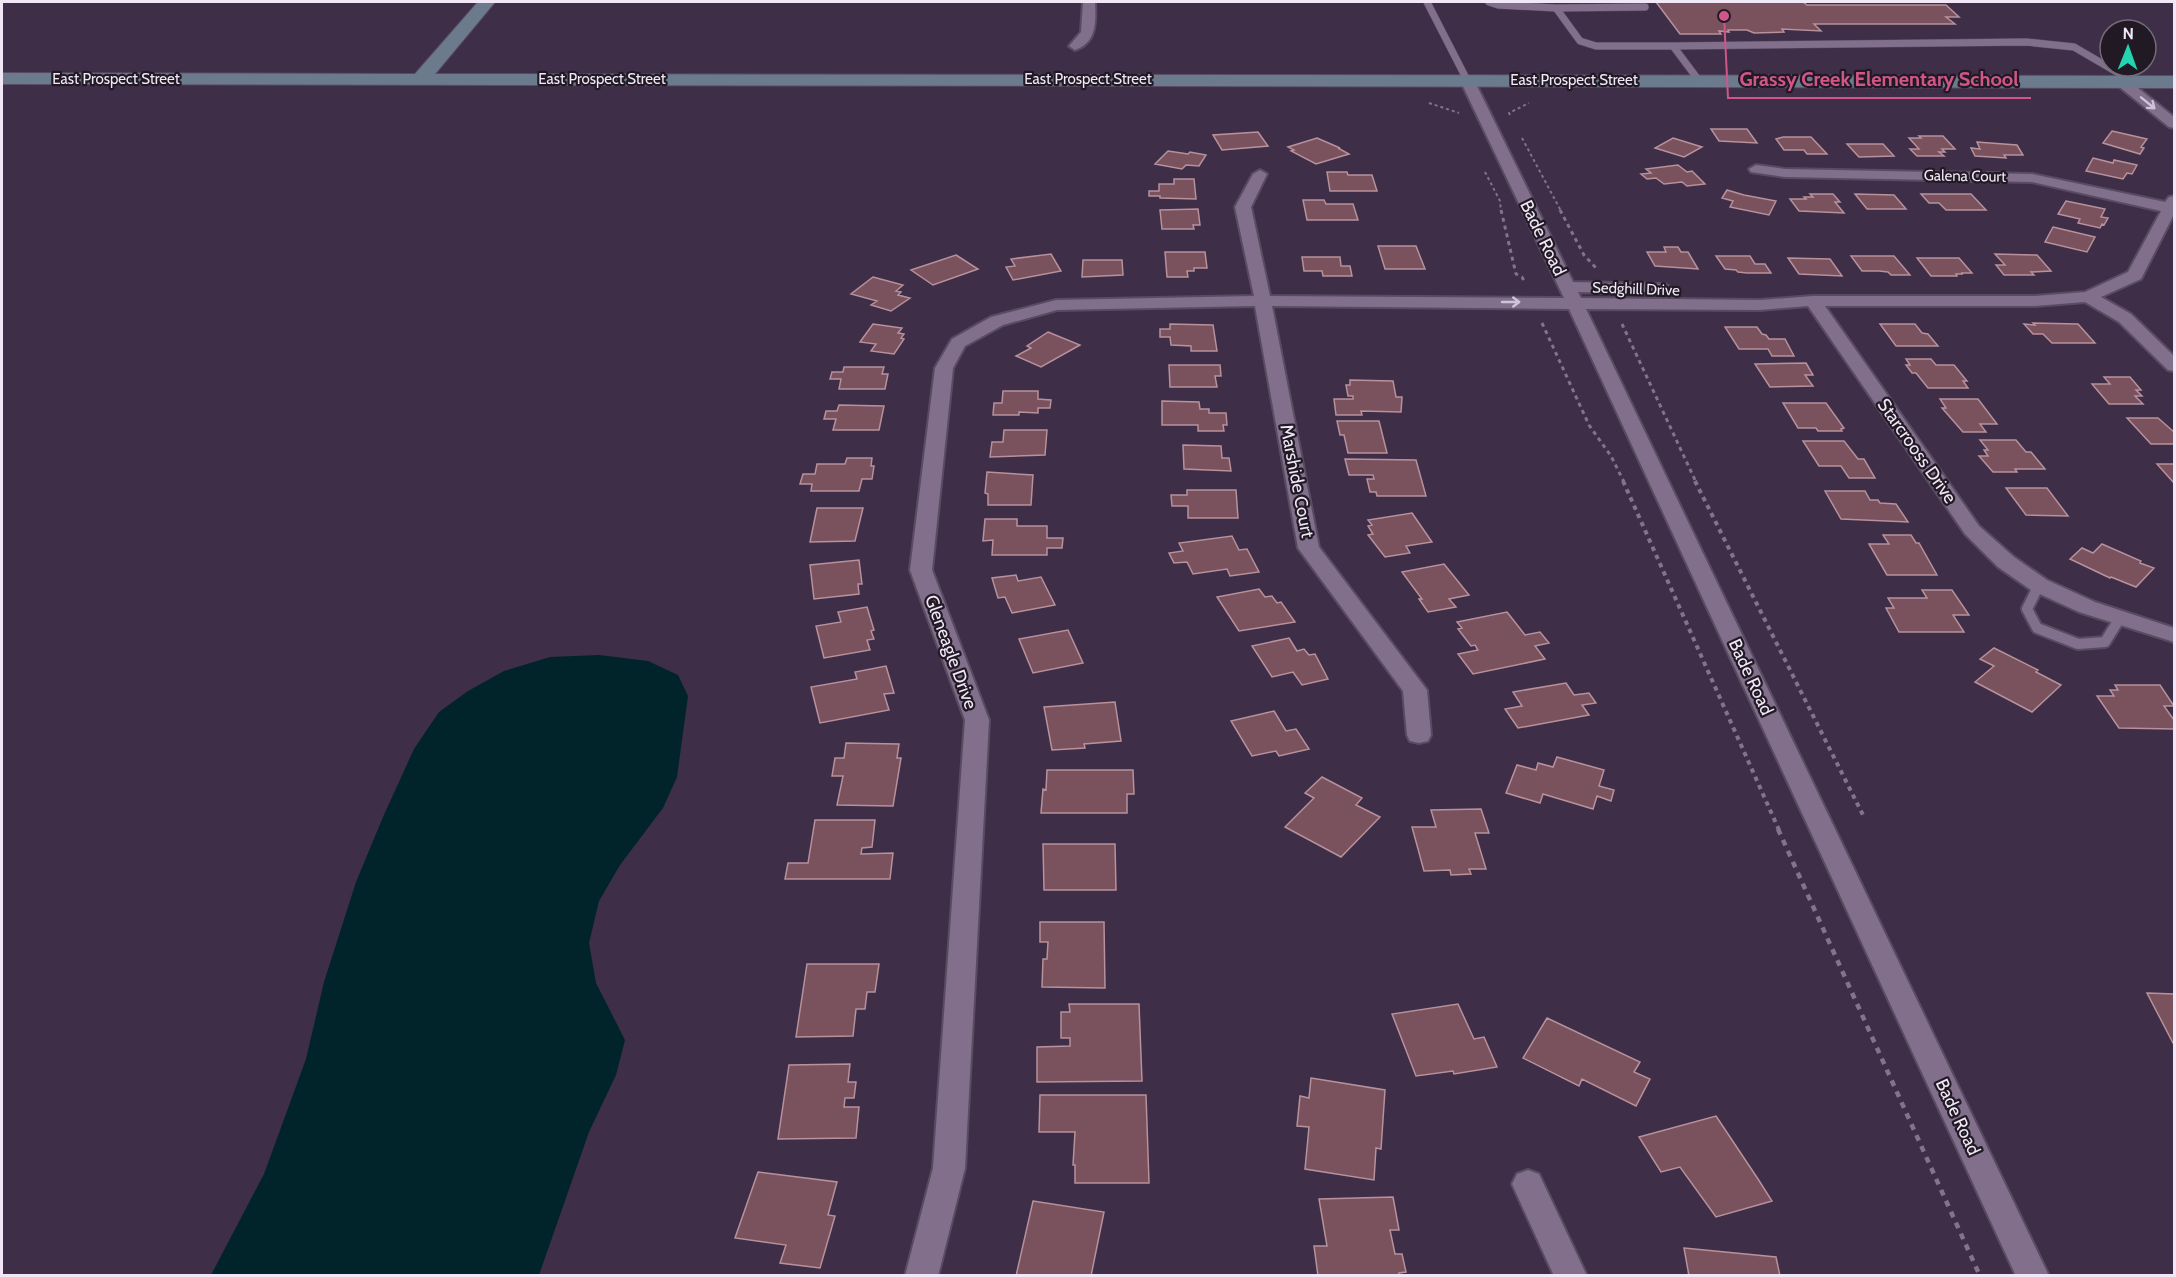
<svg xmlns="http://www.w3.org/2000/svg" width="2176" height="1277" font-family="Cabin,sans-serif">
  <rect width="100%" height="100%" fill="#3e2e47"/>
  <!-- water -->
  <path fill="#00242a" d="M599,655L648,661L678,675L688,696L677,777L663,808L620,865L599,901L589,943L596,983L625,1040L616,1075L589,1132L539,1275H211L264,1174L306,1059L324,982L356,882L383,817L414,749L439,712L468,691L504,671L550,657Z"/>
  <!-- building -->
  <path fill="#79525e" stroke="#b7919c" stroke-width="1.5" d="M1656,2H1803L1807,5H1946L1959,17H1946L1955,24H1814L1821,31L1782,29L1784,32L1754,33L1747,30H1728L1729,32L1719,31L1721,34H1680Z
    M1711,129H1747L1757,143L1719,141Z
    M2112,131L2147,139L2141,147L2144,148L2140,154L2103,143Z
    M1258,132L1268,146L1222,150L1213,135Z
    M1919,136H1943L1955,149H1942L1945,152H1939L1944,156H1917L1910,149H1919L1909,138H1921Z
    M1783,137H1811L1827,154H1807L1804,150H1784L1776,139Z
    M1317,138L1340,148H1338L1349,154L1316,164L1291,151L1294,150L1288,147Z
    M1673,138L1702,147L1684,157L1655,148Z
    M1977,142L2017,145L2023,155H2004L2006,158L1975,156L1971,148L1980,149Z
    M1847,144H1883L1894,156L1859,157Z
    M1168,151L1188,154L1190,152L1206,155L1199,166L1186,165L1182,169L1155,164Z
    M2093,158L2113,163L2114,160L2137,165L2132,174L2127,173L2123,179L2086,171Z
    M1678,165L1687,172L1692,171L1705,184L1687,186L1682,182L1664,184L1656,178L1647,179L1641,174L1651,173L1646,169Z
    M1327,172H1347L1348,175H1372L1377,191H1330Z
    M1174,179H1194L1196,199L1160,198V196H1149V191H1159V184H1174Z
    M1727,190L1744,195L1776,201L1769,215L1730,207L1733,201L1722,198Z
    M1810,194H1833L1840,202H1835L1844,213L1799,211L1790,199H1806L1804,197H1813Z
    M1855,194L1894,195L1906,209H1867Z
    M1921,194H1971L1986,210H1946L1939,203H1929Z
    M1303,200H1324L1326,204H1353L1358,220H1307Z
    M2066,201L2105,209L2101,217L2108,218L2104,225L2102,224L2100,228L2078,223L2080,219L2058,214Z
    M1198,209L1200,225H1193L1194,229H1162L1160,210Z
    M2053,227L2095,237L2087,252L2045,242Z
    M1378,246H1416L1425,269H1385Z
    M1664,247H1678L1681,252H1688L1698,269L1655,266L1647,252H1666Z
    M1165,252H1205L1207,268H1194V271H1187L1188,277H1167Z
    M1051,254L1061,271L1013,280L1006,267L1015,266L1011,259Z
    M1995,254L2037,255L2051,271L2031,272L2034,275H2004L1996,265H2005Z
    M956,255L978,269L933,285L911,270Z
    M1716,256H1750L1755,264H1765L1771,273H1747L1738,272L1736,270L1725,269Z
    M1851,256H1894L1910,275H1891L1888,272L1879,271H1862Z
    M1302,257H1340L1341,266H1350L1352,276H1323L1322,271H1304Z
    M1788,258L1830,259L1842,276L1799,274Z
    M1917,258H1959L1972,273H1961L1963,274H1956L1957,276H1931Z
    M1083,260H1122L1123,275L1082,277Z
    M873,277L903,285L896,291L901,292L898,295L910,298L891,311L871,305L877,301L851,294Z
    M2033,323L2078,324L2095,343H2052L2043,334H2033L2024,324L2035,325Z
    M873,324L902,328L898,333L904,334L901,338L904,339L894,354L871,351L876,344L860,342Z
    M1170,324L1213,325L1217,351H1191V346L1171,345L1170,337H1160V329H1170Z
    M1880,324H1915L1922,333L1928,334L1938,346H1896Z
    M1725,327H1757L1762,334L1766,335L1769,339H1785L1794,356H1772L1768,349H1739Z
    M1048,332L1080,345L1041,367L1016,356L1031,348L1027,346Z
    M1906,359H1931L1936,365H1954L1967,381H1963L1968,388H1928L1916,373H1912L1906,365H1910Z
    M1806,363L1813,375H1805L1813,386L1770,387L1755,364Z
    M1169,365H1220L1221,376H1215L1217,387H1170Z
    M844,367H884L882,374H888L885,389H839L841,379H830L832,372H843Z
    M2104,377H2130L2141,390H2136L2142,396H2135L2143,404H2109L2092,384H2110Z
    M1350,380L1393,381L1396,397H1402L1401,412L1361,411L1362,415H1336L1334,399H1353V396H1348L1346,385H1350Z
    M1003,391H1038V399L1051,400L1050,408H1038V413L1019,412V415H993L994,403H1002Z
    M1940,399H1978L1997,424H1980L1986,432H1963L1942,408H1946Z
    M1162,401L1199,402L1200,409H1209V413H1226L1227,425H1223L1224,431H1198V425H1162Z
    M1783,403H1826L1844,428L1841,429L1842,431H1818L1816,428H1798Z
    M839,405L884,406L879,430H833L836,419H824L826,411H837Z
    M2127,418H2158L2174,432V444H2151Z
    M1337,421H1379L1387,453H1348L1344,435H1340Z
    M1004,430H1047L1045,455L990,457L992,442H1003Z
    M1980,440H2016L2026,452H2031L2045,469H2015L2017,472H1993L1979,456H1988L1984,450H1988Z
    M1803,441H1844L1858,459H1864L1875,478H1849L1841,466H1819Z
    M1183,445L1221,446L1222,458H1229L1231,471L1184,469Z
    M847,458H872L871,466H874L872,479H862L859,491H811L812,484H800L803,474H815L817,464H845Z
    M1345,459L1416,460L1426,496H1377L1376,492H1370L1367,479H1374L1373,475H1349Z
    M2157,464H2174V483Z
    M987,472L1033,475L1031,505H988V494L985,493Z
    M2006,488H2047L2068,516L2026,515Z
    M1187,490H1236L1238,518H1188V506H1172L1171,495H1187Z
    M1825,491H1865L1870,500H1878L1880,503L1896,504L1908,522L1841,519Z
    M817,508H863L855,541L810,542Z
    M1412,513L1432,542L1406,546L1410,553L1385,557L1368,535L1373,534L1368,526L1372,525L1368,520Z
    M985,519H1017V526H1047V538H1063L1062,548H1047V555H992L993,540L983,541Z
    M1883,535H1911L1916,543H1919L1937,575H1887L1869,544H1889Z
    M1232,536L1239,550L1247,549L1259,572L1230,576L1227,569L1193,574L1187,562L1174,563L1169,553L1183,551L1179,543Z
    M2102,544L2141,561L2140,563L2154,568L2136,587L2111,577L2110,578L2070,559L2082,548L2093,553Z
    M859,560L862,584H858L859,594L814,599L810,565Z
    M1444,564L1469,595L1449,599L1456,607L1428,612L1419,599H1422L1402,572Z
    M1016,575L1018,581L1041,577L1055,605L1012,613L1005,597L998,598L992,578Z
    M1259,589L1265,597L1272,596L1277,603L1281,602L1295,622L1239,631L1217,597Z
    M1922,590H1952L1969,615H1953L1964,632H1899L1886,608H1894L1888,598H1927Z
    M867,607L874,630L871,631L874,639L867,640L870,650L824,658L816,626L841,622L838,612Z
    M1507,612L1525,635L1540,632L1549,643L1535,646L1545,659L1473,674L1458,654L1478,650L1475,645L1471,646L1458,629L1462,628L1457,622Z
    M1068,630L1083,663L1033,673L1019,639Z
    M1289,638L1297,651L1304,649L1309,655L1315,654L1328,679L1302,685L1293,672L1272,677L1252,646Z
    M1994,648L2038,670L2036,672L2061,685L2032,712L1975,682L1994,666L1980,659Z
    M886,666L894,693L884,694L889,710L820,723L811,687L857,679L855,672Z
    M1566,683L1574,695L1589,693L1596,703L1582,705L1589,715L1518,728L1505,709L1522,706L1513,692Z
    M2115,685H2160L2174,706H2164L2174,720V729L2119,728L2097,696H2114L2110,690H2118Z
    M1115,702L1121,741L1084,744L1085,748L1052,750L1044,707Z
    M1274,711L1286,731L1296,729L1309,749L1279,756L1276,751L1252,756L1231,721Z
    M846,743L899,744L897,758H901L893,806L837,805L843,776H832L835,758H844Z
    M1557,757L1604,770L1599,786L1614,790L1611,801L1597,796L1593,809L1543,794L1540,803L1506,793L1517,765L1536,770L1538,763L1553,767Z
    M1047,770H1133L1134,794H1127V813H1041L1043,789L1046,790Z
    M1322,777L1362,798L1356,805L1380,817L1341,857L1285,827L1314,798L1305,793Z
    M1481,809L1489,833H1475L1486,869H1469L1471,874L1451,875L1450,870L1424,871L1412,827H1436L1431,810Z
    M815,820H875L872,847L862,848L861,854L893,853L890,879H785L788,863H808Z
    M1043,844H1115L1116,890H1044Z
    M1040,922H1104L1105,988L1042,987L1043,959H1047L1048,942H1040Z
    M807,964H879L875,992H867L865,1009H856L853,1036L796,1037Z
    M2147,993L2174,994V1043H2173Z
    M1069,1004H1139L1142,1081L1037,1082V1047L1070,1046V1038H1061V1012H1070Z
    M1458,1004L1474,1039L1484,1037L1497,1067L1454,1074L1453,1071L1416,1076L1392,1014Z
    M1547,1018L1640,1062L1634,1072L1650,1079L1636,1106L1582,1079L1579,1086L1523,1058Z
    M850,1064L848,1082H856L854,1098H845L844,1107H859L856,1138L778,1139L789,1065Z
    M1311,1078L1385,1090L1381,1149L1376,1148L1374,1180L1305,1169L1309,1127L1297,1126L1300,1096L1309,1098Z
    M1040,1095H1146L1149,1183H1075V1165H1073L1075,1132H1039Z
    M1716,1116L1758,1179L1772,1201L1716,1217L1680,1167L1661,1172L1639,1137Z
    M758,1172L837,1182L828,1215L835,1216L820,1268L780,1263L786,1245L735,1238Z
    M1393,1197L1399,1230H1390L1395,1254H1402L1406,1272L1399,1273V1276H1318L1314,1246H1327L1319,1199Z
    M1033,1201L1104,1212L1091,1276H1016Z
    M1684,1248L1776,1257L1780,1276H1689Z"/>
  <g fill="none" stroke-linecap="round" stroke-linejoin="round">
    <!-- lane-far1 casing -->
    <g stroke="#594c62" stroke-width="8">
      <path id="lane-far1" d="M1427,2L1467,80
        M1489,2L1498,5L1556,8
        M1645,7L1556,8L1580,41L1596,46H1673
        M1700,82L1673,46L2026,42L2074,47L2134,82"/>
    </g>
    <!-- lane casing -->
    <g stroke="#594c62" stroke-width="14">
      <path id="lane" d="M2039,585L2027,609L2037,628L2078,644L2105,642L2120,618"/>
    </g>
    <!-- street casing -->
    <g stroke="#594c62" stroke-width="4">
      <path id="street" d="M1083,2H1095C1096,21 1097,43 1075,50L1069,46L1081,32Z
        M1467,76L1474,80L1573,282L1665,284L1673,289L1665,294L1578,292L1581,298L1760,300L1813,296H2035L2085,292L2128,272L2161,211L2032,182L1785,177L1751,172L1749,169L1756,165L1785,169L2032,174L2165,202L2169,197L2174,196V214L2141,279L2101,297L2131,314L2174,356V371L2168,370L2119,322L2085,302L2035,306H1825L1979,526L2014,557L2047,580L2095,602L2174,628V642L2079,612L2031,590L1998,567L1965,534L1808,306L1760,310L1586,309L2049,1276H2016L1569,309L1272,306L1319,547L1427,690L1431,735L1428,741L1419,743L1410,741L1407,735L1403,691L1298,548L1255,306L1057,310L1003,325L965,346L953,368L932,570L989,720L965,1168L938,1276H905L933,1168L965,720L910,570L935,368L952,339L991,317L1056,300L1254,296L1235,207L1253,174L1260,170L1267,174L1251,207L1270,296L1564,298L1460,80Z
        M2122,78L2127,79L2174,117V128L2169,127L2117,85L2115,82Z
        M1528,1170L1539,1174L1587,1276H1554L1512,1184L1517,1174Z"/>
    </g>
    <!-- secondary casing -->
    <g stroke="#594c62" stroke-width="2">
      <path id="secondary" d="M478,2H495L435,74L2174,76V88L2,84V73L415,74Z"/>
    </g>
    <!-- path-far3 -->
    <path stroke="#82748a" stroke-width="2" stroke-dasharray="3 3" stroke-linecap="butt" d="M1429,103L1459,113
      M1510,115L1509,113L1529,103
      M1522,138L1561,211
      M1485,172L1500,201L1501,211"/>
    <!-- path-far2 -->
    <path stroke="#82748a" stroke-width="3" stroke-dasharray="4 4" stroke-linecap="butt" d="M1501,210L1516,274L1522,277L1525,283
      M1560,210L1584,255L1597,269
      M1542,323L1589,425L1611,456L1624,482
      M1622,324L1696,482"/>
    <!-- path-far1 -->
    <path stroke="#82748a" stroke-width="4" stroke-dasharray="4.5 4.5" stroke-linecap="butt" d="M1623,481L1779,830
      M1695,481L1864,817"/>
    <!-- path -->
    <path stroke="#82748a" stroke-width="4.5" stroke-dasharray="6 6" stroke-linecap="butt" d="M1778,829L1980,1276"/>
    <!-- lane-far1 -->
    <use href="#lane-far1" stroke="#816f8c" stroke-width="7"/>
    <!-- lane -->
    <use href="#lane" stroke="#816f8c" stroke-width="10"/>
    <!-- street -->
    <use href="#street" fill="#816f8c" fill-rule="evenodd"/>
    <!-- secondary -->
    <use href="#secondary" fill="#6b7b8d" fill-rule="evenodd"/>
  </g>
  <!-- one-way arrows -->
  <defs><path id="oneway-shaft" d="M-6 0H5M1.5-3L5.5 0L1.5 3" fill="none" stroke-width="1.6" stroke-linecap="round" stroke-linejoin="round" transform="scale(1.5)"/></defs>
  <g stroke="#cfc3d7">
    <use href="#oneway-shaft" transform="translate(2148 103) rotate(39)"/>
    <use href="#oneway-shaft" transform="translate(1511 302)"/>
  </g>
  <g text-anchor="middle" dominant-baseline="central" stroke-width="4.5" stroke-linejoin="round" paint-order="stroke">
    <!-- far-street labels -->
    <g font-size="15" fill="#f1e7f7" stroke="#211a25">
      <text x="116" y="79">East Prospect Street</text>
      <text x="602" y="79">East Prospect Street</text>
      <text x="1088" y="79">East Prospect Street</text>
      <text x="1574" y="80">East Prospect Street</text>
      <text transform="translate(1965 176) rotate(1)">Galena Court</text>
      <text transform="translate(1636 289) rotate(2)">Sedghill Drive</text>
    </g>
    <!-- street labels -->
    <g font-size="18" fill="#f1e7f7" stroke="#211a25">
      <text transform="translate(1543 238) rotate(64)">Bade Road</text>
      <text transform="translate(1917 451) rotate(55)">Starcrooss Drive</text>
      <text transform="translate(1297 481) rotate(79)">Marshide Court</text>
      <text transform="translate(951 652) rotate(70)">Gleneagle Drive</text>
      <text transform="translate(1751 677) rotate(65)">Bade Road</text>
      <text transform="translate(1958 1117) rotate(65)">Bade Road</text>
    </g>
  </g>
  <!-- callouts -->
  <path fill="none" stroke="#d0568a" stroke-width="2" d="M1724 16L1728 98H2031"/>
  <circle fill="#d0568a" stroke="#211a25" stroke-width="2" cx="1724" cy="16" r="6"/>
  <g font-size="20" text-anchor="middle" font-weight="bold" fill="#d0568a" stroke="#211a25" stroke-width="4.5" stroke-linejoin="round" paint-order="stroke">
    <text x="1879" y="86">Grassy Creek Elementary School</text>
  </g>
  <!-- border -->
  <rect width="2176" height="1277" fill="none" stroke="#f1e7f7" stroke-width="6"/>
  <!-- north arrow -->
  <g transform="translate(2128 48) rotate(1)"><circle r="28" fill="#211a25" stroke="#746c79" stroke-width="1.5"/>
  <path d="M0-4.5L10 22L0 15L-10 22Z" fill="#23d5af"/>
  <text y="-9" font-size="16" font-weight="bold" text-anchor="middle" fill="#f1e7f7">N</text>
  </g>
</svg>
